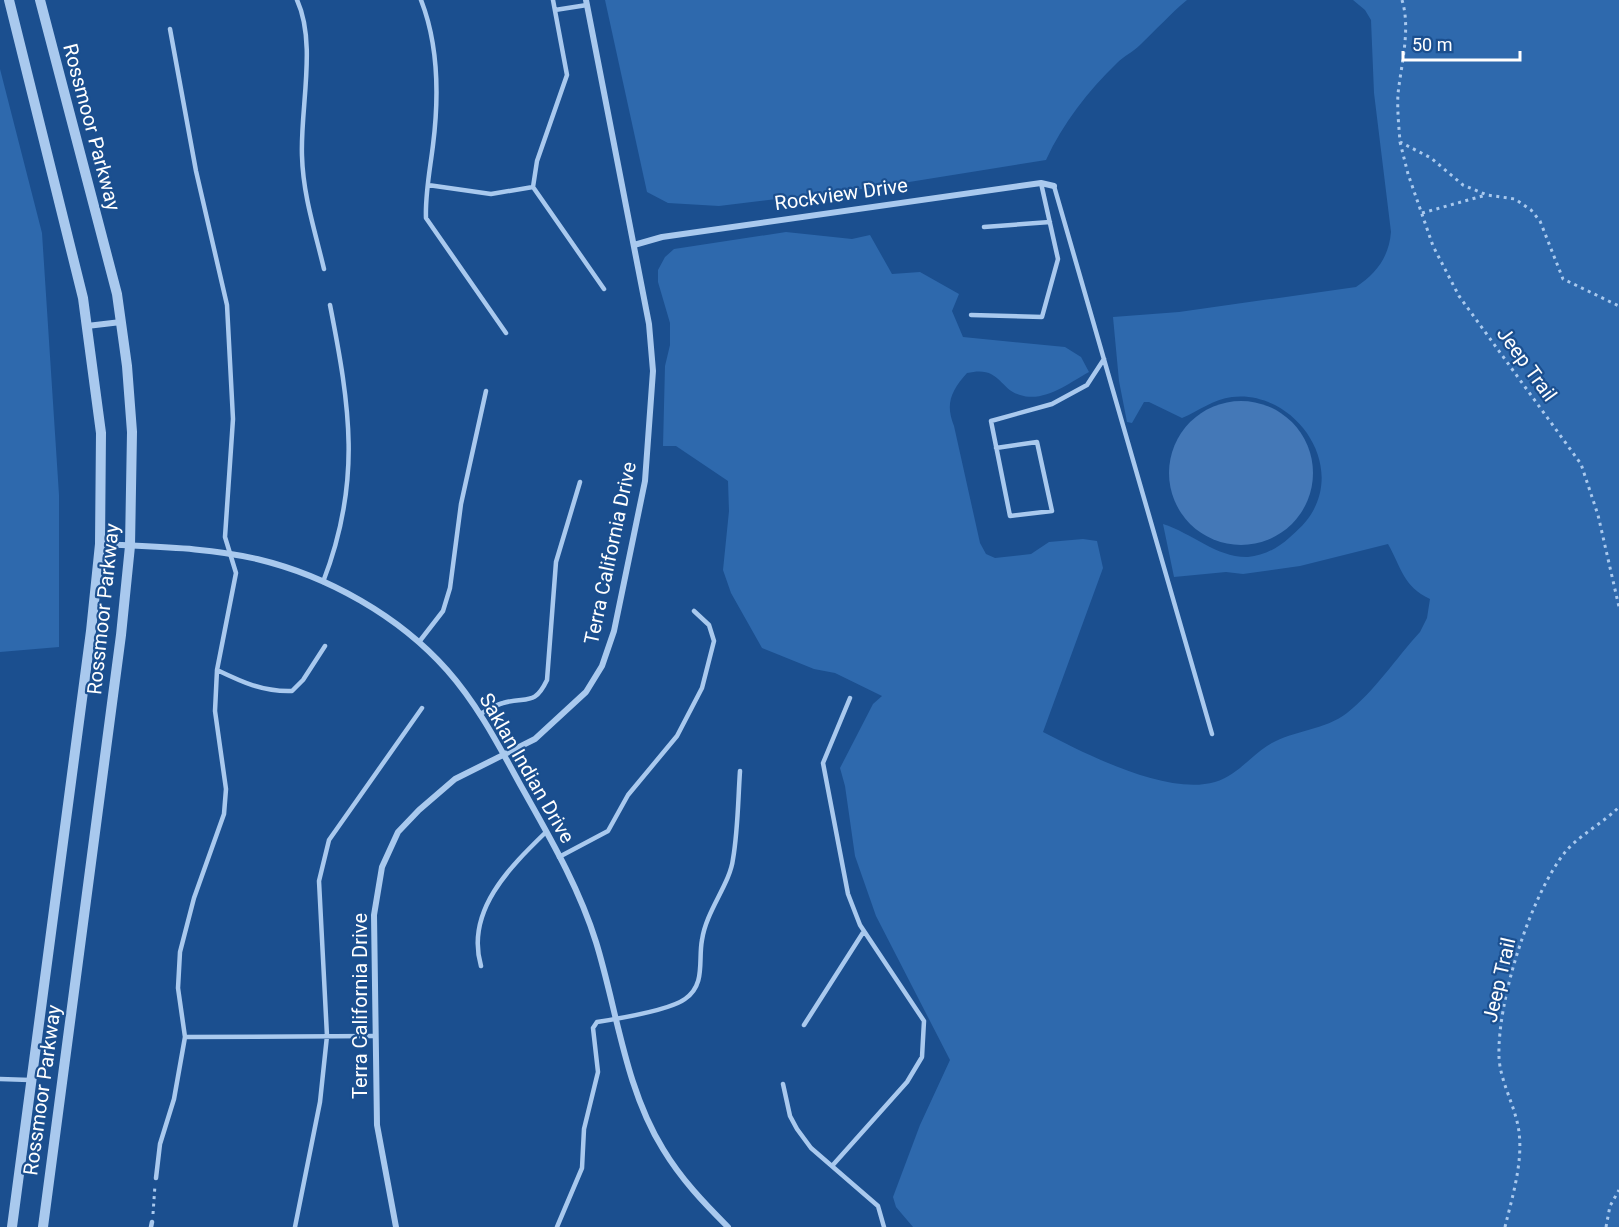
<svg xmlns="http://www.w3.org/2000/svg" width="1619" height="1227" font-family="Roboto,sans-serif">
  <rect width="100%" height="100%" fill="#1b4f8f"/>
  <!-- green -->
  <path fill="#2e69ad" d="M605,0H1187C1170,14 1156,30 1140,45C1133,52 1124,56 1117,63C1088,91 1063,123 1046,160L878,187L719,206L668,203L647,192Z
    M1353,0H1619V1227H913L896,1207L893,1197L920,1125L950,1060L876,916L855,856L845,786L840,768L873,704L882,696L835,673L814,669L762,648L731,593L723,570L729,511L728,481L676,446H663L665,366L670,345V323L658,282V270L665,257L674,249L786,232L852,239L870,235L892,274L920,272L959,294L952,311L963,337L1065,347L1081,357L1089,372C1069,383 1044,403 1020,395C999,389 1000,365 967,373C951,391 945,404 954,426L980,543L986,554L995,558L1031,554L1049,542L1083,539L1097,541L1103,568L1043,732C1086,754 1167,796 1215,782C1236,776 1250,757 1267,746C1291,730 1324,731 1347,713C1375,691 1396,658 1420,632L1427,618L1430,599C1403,586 1402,569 1388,544L1300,566L1243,574L1226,572L1174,577L1163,524C1192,533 1217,558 1248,557C1263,556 1278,548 1289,538C1298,530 1307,522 1313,511C1343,457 1290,390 1232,397C1213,399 1199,411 1182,418L1149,402H1144L1132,423L1127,422L1119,381L1113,317L1179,312L1356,287C1376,274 1389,257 1391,232L1374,93L1371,20L1365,10Z
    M0,69L42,233L59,495V647L0,652Z"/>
  <!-- building -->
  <path fill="#4478b7" d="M1169 473a72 72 0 1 1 144 0a72 72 0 1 1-144 0Z"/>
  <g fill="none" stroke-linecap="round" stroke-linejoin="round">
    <!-- path -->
    <path stroke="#a9c9ee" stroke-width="3" stroke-dasharray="3 4.5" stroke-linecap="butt" d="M1402,0C1411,29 1401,65 1398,94C1397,110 1399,127 1400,142L1431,158L1463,185L1487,195L1515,199L1531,210L1540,221L1563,279L1619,306
      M1400,142L1408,174L1433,246L1459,296L1581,464L1598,515L1619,607
      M1422,213L1486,195
      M153,1214L155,1185
      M1505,1227C1512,1198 1523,1163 1519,1132C1516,1107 1500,1082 1499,1057C1497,1001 1531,894 1566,851C1581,834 1603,823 1619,807
      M1606,1227L1610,1206L1619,1190"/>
    <!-- service -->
    <path stroke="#a9c9ee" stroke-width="4.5" d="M297,0C317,43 300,109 302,156C303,195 315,231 324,269
      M421,0C439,46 439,97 433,145C430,170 425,194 426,218L506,333
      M553,0L567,75L537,161L533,187L604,289
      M555,10L587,5
      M428,185L491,194L533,187
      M1054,186L1212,734
      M984,227L1050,222
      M971,315L1042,317L1058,259L1041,183
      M996,448L1037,442L1052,511L1010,516L991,421L1052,404L1087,385L1104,359
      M323,582C362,482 350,407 330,305
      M419,642L443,611L450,588L461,504L486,391
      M217,670C242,682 263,692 292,691L303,680L325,646
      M480,714C488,710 495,705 503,703C527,696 534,707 547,680L556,562L580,482
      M559,857L608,831L628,795L677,736L702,688L714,641L709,625L694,611
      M481,966C465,911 510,867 546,832
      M804,1025L864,931
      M185,1037L375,1036
      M0,1079L30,1080
      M783,1084L790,1116L797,1129L811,1148L878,1206L884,1227
      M832,1166L907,1082L922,1057L924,1021L860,925L848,894L823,763L850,698
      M156,1178L160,1144L174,1099L185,1037L178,988L180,952L194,898L224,814L226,789L215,711L217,670L236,573L225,537L233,419L227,305L196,171L170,29
      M151,1227L152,1222
      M295,1227L320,1102L327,1036L319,881L329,840L422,708
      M557,1227L582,1168L584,1129L598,1072L593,1028L597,1022C616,1019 670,1010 685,999C706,985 698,960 702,940C706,911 730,884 733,859C738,830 738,800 740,771"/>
    <!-- minor -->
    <path stroke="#a9c9ee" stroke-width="6" d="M634,245L662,237L1041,183L1054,186
      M87,326L121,322
      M100,544C152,547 206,547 257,559C328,576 399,616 447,670C478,705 499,746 521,786C549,836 579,887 596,942C617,1010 625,1088 663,1149C681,1179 704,1203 728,1227
      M396,1227L377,1125L374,915L382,867L398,832L419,810L455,779L535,739L586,692L602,666L614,631L645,481L653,371L649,324L586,0"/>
    <!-- tertiary -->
    <path stroke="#a9c9ee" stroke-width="10" d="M9,0L83,298L101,433L100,544L91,631L12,1227
      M40,0L117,294L127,366L132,432L130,546L121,635L43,1227"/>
  </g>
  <g text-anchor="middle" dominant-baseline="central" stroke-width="4.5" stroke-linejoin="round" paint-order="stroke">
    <!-- street labels -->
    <g font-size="20" fill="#fff" stroke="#1b4f8f">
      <text transform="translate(92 127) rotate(75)">Rossmoor Parkway</text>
      <text transform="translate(841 194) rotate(-8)">Rockview Drive</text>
      <text transform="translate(1527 364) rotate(54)">Jeep Trail</text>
      <text transform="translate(610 553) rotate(-78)">Terra California Drive</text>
      <text transform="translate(103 609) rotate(-84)">Rossmoor Parkway</text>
      <text transform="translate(527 768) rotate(60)">Saklan Indian Drive</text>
      <text transform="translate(1499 980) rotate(-77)">Jeep Trail</text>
      <text transform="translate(360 1006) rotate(-90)">Terra California Drive</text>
      <text transform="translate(42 1090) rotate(-82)">Rossmoor Parkway</text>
    </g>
  </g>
  <!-- scale -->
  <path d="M1403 51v9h117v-9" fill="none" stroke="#ffffff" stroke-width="3"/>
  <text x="1412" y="51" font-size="18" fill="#ffffff" stroke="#1b4f8f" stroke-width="4.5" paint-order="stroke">50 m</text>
</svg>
